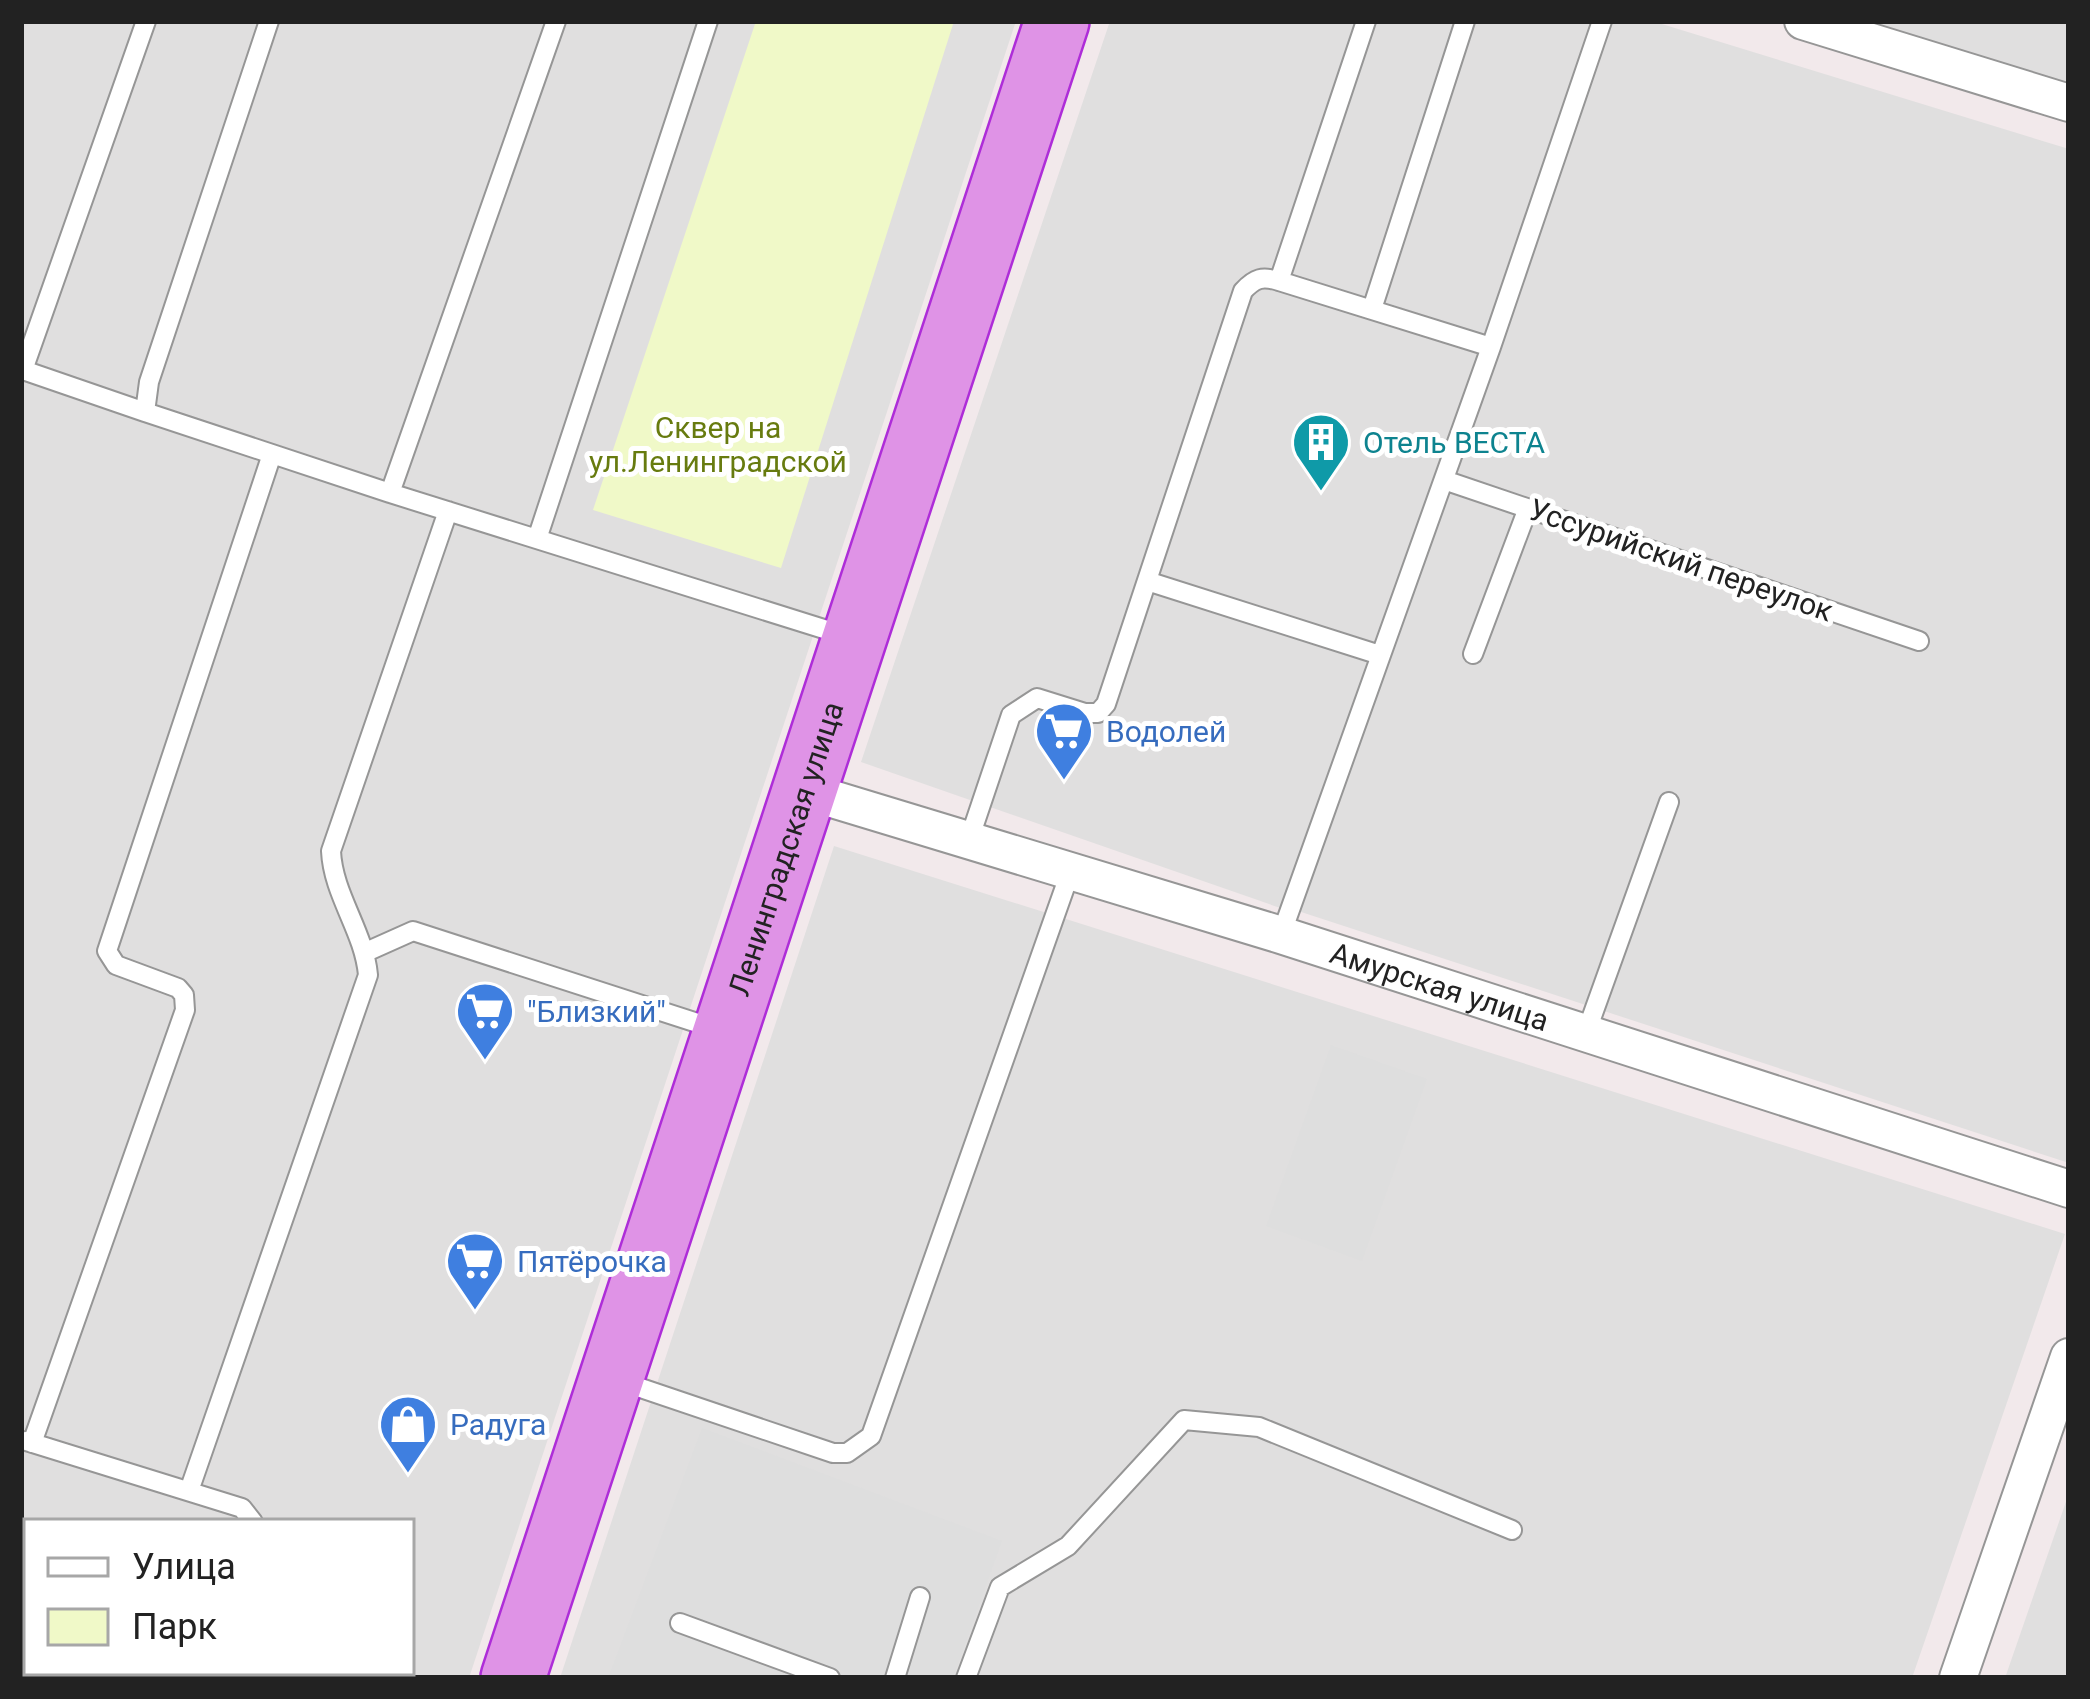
<svg xmlns="http://www.w3.org/2000/svg" width="2090" height="1699" font-family="Roboto,sans-serif">
  <rect width="100%" height="100%" fill="#f2e9eb"/>
  <!-- residential -->
  <path fill="#e0dfdf" d="M21,21H1016L469,1678H74L55,1672H411V1522H27V1663L21,1661Z
    M1110,21H1601L1289,911L861,762Z
    M1613,21H1652L2069,149V1163L1295,910Z
    M1836,21H2069V89Z
    M834,846L2065,1234L1912,1678H560Z
    M2069,1493V1678H2005Z"/>
  <!-- park -->
  <path fill="#f0f9c8" d="M756,21H954L781,568L593,510Z"/>
  <!-- parking -->
  <path fill="#dedede" d="M1331,1045L1427,1079L1362,1261L1266,1226Z
    M702,1428L1002,1541L953,1678H608Z"/>
  <g fill="none" stroke-linecap="round" stroke-linejoin="round">
    <!-- lane casing -->
    <g stroke="#969696" stroke-width="22">
      <path id="lane" d="M269,21L149,382L145,412L390,493L556,21
        M1279,281L1366,21
        M1372,309L1465,21
        M145,412L23,370L146,21
        M1444,480L1919,641
        M390,493L843,635
        M537,539L708,21
        M1147,581L1380,655
        M1473,654L1528,508
        M969,840L1011,715L1037,698L1085,713H1098L1106,704L1243,291C1255,278 1262,276 1279,281L1491,347
        M1281,935L1491,347L1602,21
        M366,952L413,931L716,1029
        M1586,1033L1669,802
        M623,1382L833,1453H847L871,1436L1071,870
        M26,1441L242,1508L253,1522
        M32,1443L185,1010L184,995L178,988L116,965L107,951L272,454
        M189,1491L368,975C364,931 333,895 331,851L448,511
        M680,1623L830,1678
        M205,1678L207,1672
        M895,1678L920,1597
        M966,1678L1000,1587L1068,1546L1184,1420L1259,1427L1512,1530"/>
    </g>
    <!-- street casing -->
    <g stroke="#969696" stroke-width="40">
      <g id="street">
        <path d="M1803,21L2069,103"/>
        <path id="s1" d="M806,791L1281,935L2069,1189"/>
        <path d="M1958,1678L2069,1357"/>
      </g>
    </g>
    <!-- highway casing -->
    <g stroke="#ae2dd8" stroke-width="68">
      <g id="highway">
        <path id="s2" d="M513,1678L1057,21"/>
      </g>
    </g>
    <!-- lane -->
    <use href="#lane" stroke="#fff" stroke-width="18"/>
    <!-- street -->
    <use href="#street" stroke="#fff" stroke-width="36"/>
    <!-- highway -->
    <use href="#highway" stroke="#df93e6" stroke-width="63"/>
  </g>
  <!-- icons -->
  <defs>
    <g id="building-pin" transform="scale(3)"><path d="M0 17L-7.5 6A9.5 9.5 0 1 1 7.5 6Z" fill="#0f9aa8" stroke="#fff"/><path d="M-4-6H4V6H1V3H-1V6H-4ZM-2.5-4.3h1.7v1.8h-1.7ZM.8-4.3h1.7v1.8H.8ZM-2.5-1h1.7V.8h-1.7ZM.8-1h1.7V.8H.8Z" fill="#fff"/></g>
    <g id="supermarket-pin" transform="scale(3)"><path d="M0 17L-7.5 6A9.5 9.5 0 1 1 7.5 6Z" fill="#3f7fe0" stroke="#fff"/><path d="M-6-5.5h2.5l.6 2H6L4.5 2H-2.5L-4.4-4H-6ZM-1.5 3.2a1.3 1.3 0 1 0 .1 0ZM3 3.2a1.3 1.3 0 1 0 .1 0Z" fill="#fff"/></g>
    <g id="shop-pin" transform="scale(3)"><path d="M0 17L-7.5 6A9.5 9.5 0 1 1 7.5 6Z" fill="#3f7fe0" stroke="#fff"/><path d="M-5-2.5h2.3a2.7 3.5 0 0 1 5.4 0H5L5.5 6h-11ZM-1.5-2.5h3a1.5 2.3 0 0 0-3 0Z" fill="#fff"/></g>
  </defs>
  <g fill-rule="evenodd">
    <use href="#building-pin" x="1321" y="442"/>
    <use href="#supermarket-pin" x="1064" y="731"/>
    <use href="#supermarket-pin" x="485" y="1011"/>
    <use href="#supermarket-pin" x="475" y="1261"/>
    <use href="#shop-pin" x="408" y="1424"/>
  </g>
  <g text-anchor="middle" dominant-baseline="central" stroke-width="10" stroke-linejoin="round" paint-order="stroke">
    <!-- park labels -->
    <g font-size="30" fill="#677b0f" stroke="#fff">
      <text x="718" y="427">Сквер на<tspan x="718" dy="34">ул.Ленинградской</tspan></text>
    </g>
    <!-- culture labels -->
    <g font-size="30" fill="#0d838f" stroke="#fff" text-anchor="start">
      <text x="1363" y="442">Отель ВЕСТА</text>
    </g>
    <!-- street labels -->
    <g font-size="30" fill="#222" stroke="#fff">
      <text transform="translate(1681 560) rotate(19)">Уссурийский переулок</text>
      <text stroke="none"><textPath href="#s2" startOffset="873">Ленинградская улица</textPath></text>
      <text stroke="none"><textPath href="#s1" startOffset="663">Амурская улица</textPath></text>
    </g>
    <!-- shop labels -->
    <g font-size="30" fill="#366cbe" stroke="#fff" text-anchor="start">
      <text x="1106" y="731">Водолей</text>
      <text x="527" y="1011">"Близкий"</text>
      <text x="517" y="1261">Пятёрочка</text>
      <text x="450" y="1424">Радуга</text>
    </g>
  </g>
  <!-- border -->
  <rect width="2090" height="1699" fill="none" stroke="#222222" stroke-width="48"/>
  <!-- legend -->
  <rect x="24" y="1519" width="390" height="156" fill="#ffffff" stroke="#a7a7a7" stroke-width="3"/>
  <rect x="48" y="1558" width="60" height="18" fill="#ffffff" stroke="#a7a7a7" stroke-width="3"/>
  <text x="132" y="1579" font-size="36" fill="#222222">Улица</text>
  <rect x="48" y="1609" width="60" height="36" fill="#f0f9c8" stroke="#a7a7a7" stroke-width="3"/>
  <text x="132" y="1639" font-size="36" fill="#222222">Парк</text>
</svg>
